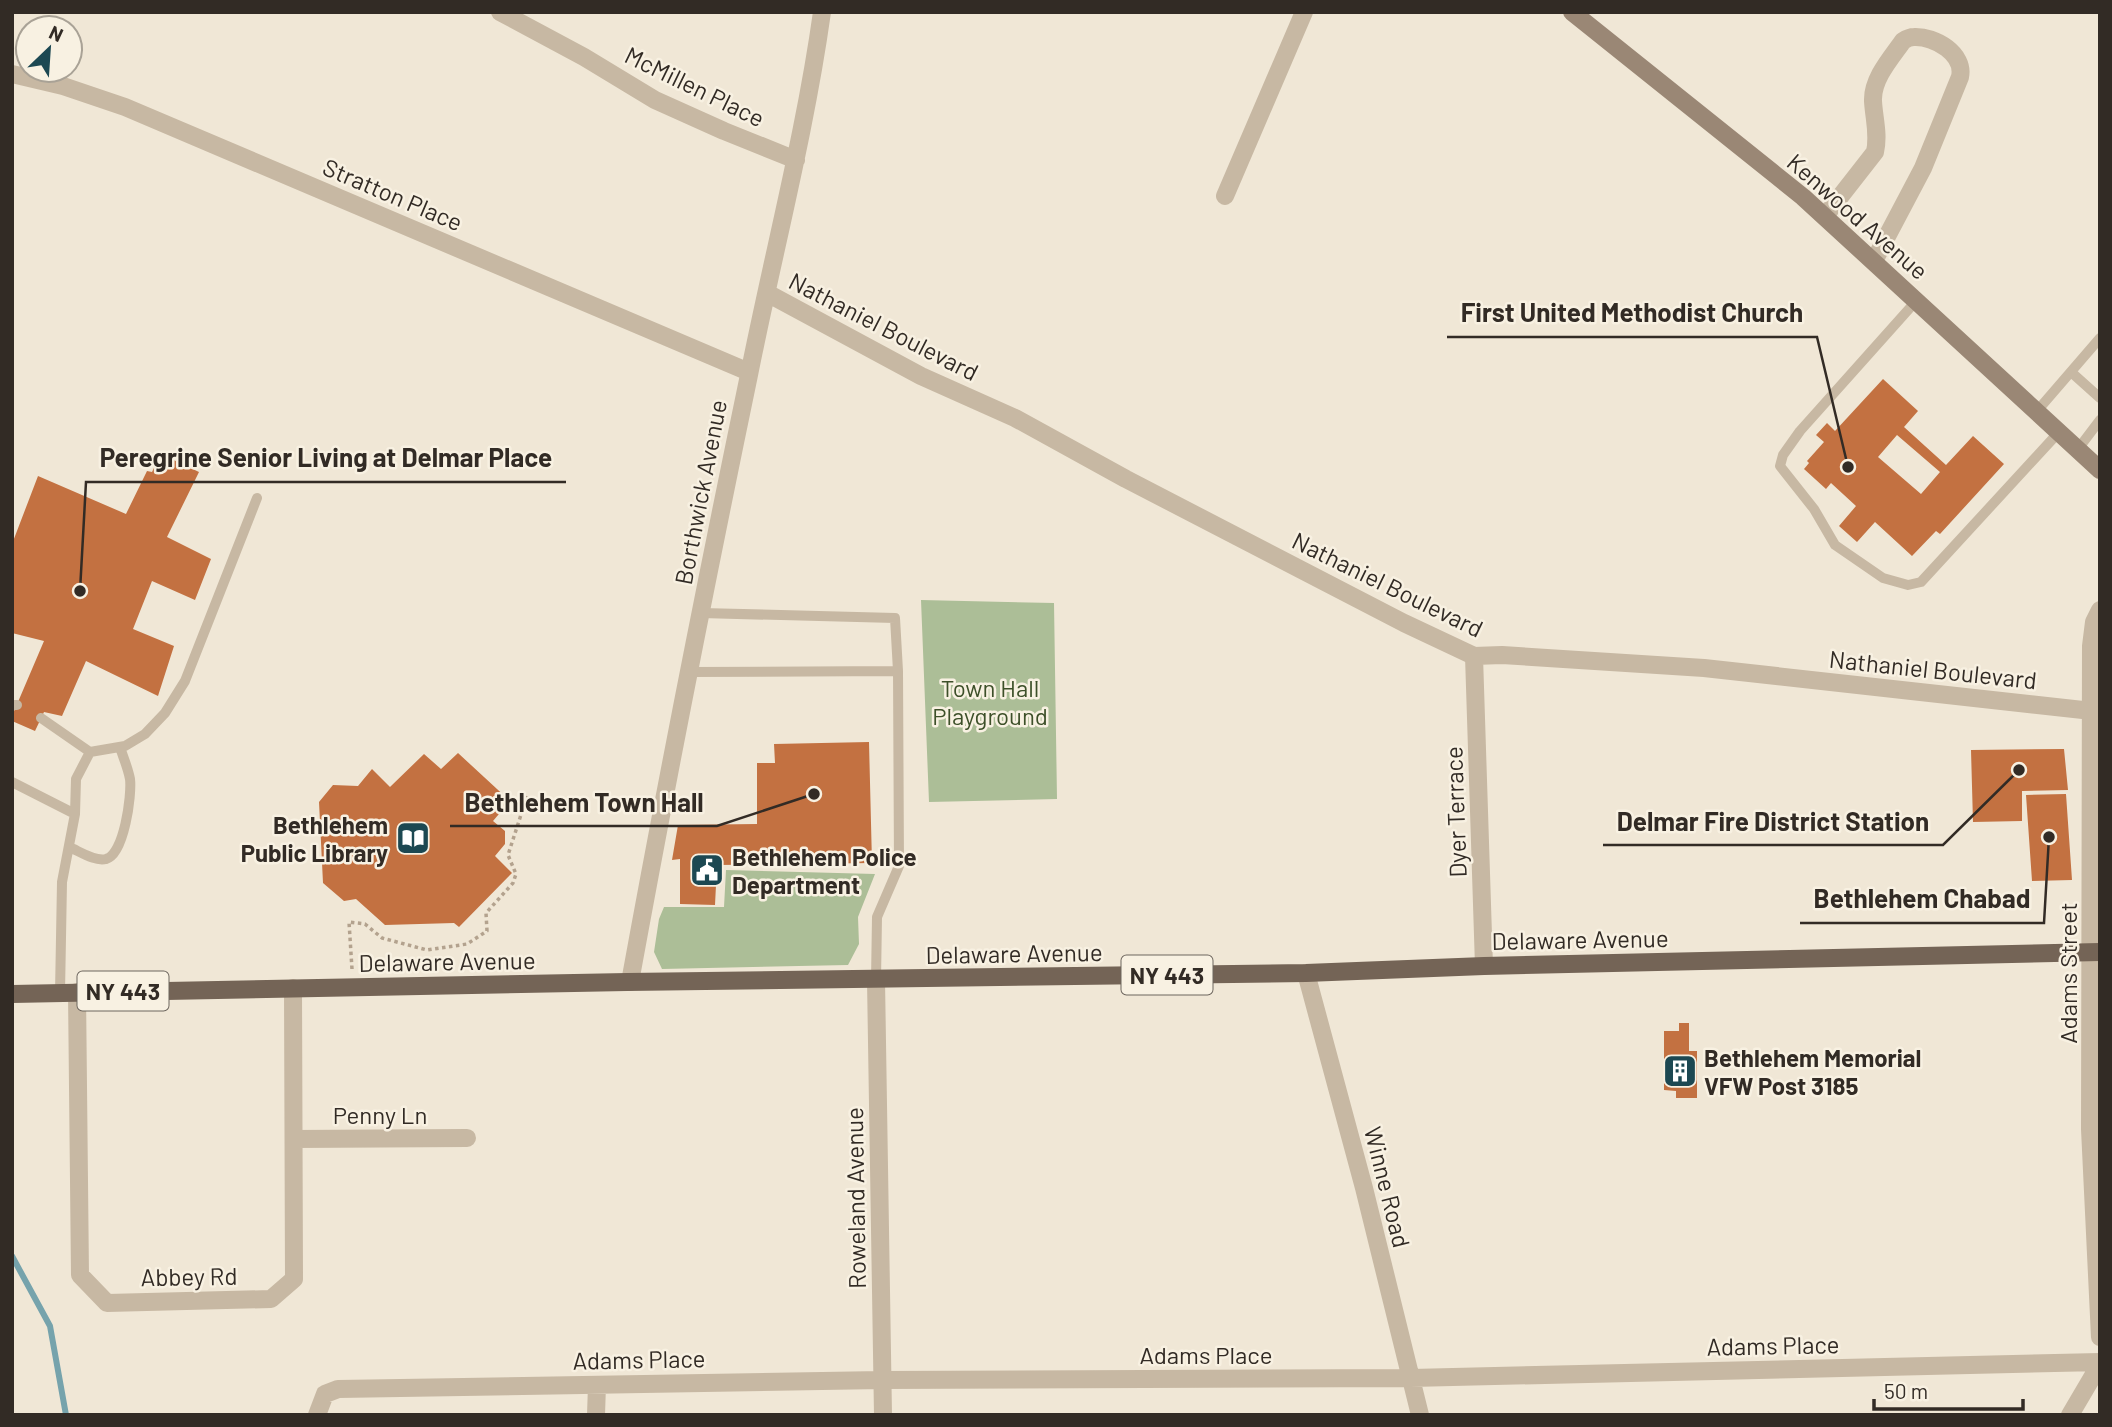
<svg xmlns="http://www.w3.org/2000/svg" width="2112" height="1427" font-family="Barlow,sans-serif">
  <rect width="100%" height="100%" fill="#f0e7d6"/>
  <!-- green -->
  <path fill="#acbe97" d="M921,600L1054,603L1057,799L929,802Z
    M726,870L875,874L858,917L859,944L848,965L662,969L654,952L659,919L664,907H724Z"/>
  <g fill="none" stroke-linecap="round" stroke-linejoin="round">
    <!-- stream -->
    <path stroke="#76a3ac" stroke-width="6" d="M12,1256L50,1326L66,1415"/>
  </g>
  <!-- building -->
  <path fill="#c37141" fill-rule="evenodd" d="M1883,379L1918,411L1904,427L1946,465L1973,436L2004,464L1940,534L1936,531L1912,556L1875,522L1857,542L1839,526L1856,506L1831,483L1826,489L1804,469L1809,463L1807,461L1824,442L1816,435L1827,423L1835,431ZM1897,435L1940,472L1921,494L1878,457Z
    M161,454L199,472L167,537L211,559L195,600L152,581L133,629L174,646L158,696L86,661L62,716L44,712L35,731L12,721V716L44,641L12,633V544L38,476L126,514L147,471L152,472Z
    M869,742L872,863L717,865L715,905L680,904V859L672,860L678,825L757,824V763H775L774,744Z
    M2064,749L2068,790L2022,791V821L1973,822L1971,750Z
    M458,753L510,801L493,821L505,831V844L495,856L512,873L459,927L454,923L385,925L356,899L344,901L323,883L319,802L333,785L358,786L372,769L390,787L424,754L441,769Z
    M2066,794L2072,880L2032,881L2026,795Z
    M1679,1023H1689V1051H1697V1098H1676V1091L1664,1090V1031H1679Z"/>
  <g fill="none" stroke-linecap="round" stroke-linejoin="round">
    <!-- path -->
    <path stroke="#b3a28e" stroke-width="3.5" stroke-dasharray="3.5 3.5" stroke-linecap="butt" d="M352,969L349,922L365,924L382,938L427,950L467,944L487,931L486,913L513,883L516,874L508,855L528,793"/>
    <!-- lane -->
    <path stroke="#c7b8a3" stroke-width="10" d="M1917,300L1800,431L1783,455L1780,466L1814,509L1835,545L1883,578L1908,585L1921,582L2059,432
      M2071,372L2100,398
      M2037,411L2100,338
      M2078,449L2100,420
      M701,613L895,618L898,671L899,866L877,917L876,980
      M689,672L898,671
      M12,705H17
      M41,718L90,752L76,779L75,814
      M90,752L125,746L145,734L165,713L185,681L257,498
      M12,782L75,814L62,882L60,993
      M69,847C79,851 95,862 106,859C124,855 132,795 130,779C128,768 123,757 120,747"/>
    <!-- street -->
    <path stroke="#c7b8a3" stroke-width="18" d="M500,12L584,57L655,100L724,131L796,160
      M12,74L63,86L125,107L749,372
      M1225,196L1304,12
      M1825,216L1875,152C1879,134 1874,119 1873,101C1872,79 1891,58 1903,41C1906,39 1910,37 1914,37C1935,36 1965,54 1960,77L1923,168L1874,261
      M767,293L921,376L1015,418L1126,479L1404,623L1474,656L1502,655L1704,668L2092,711
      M2100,610L2094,622L2091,646L2090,1129L2100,1337
      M1474,656L1484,966
      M1306,973L1364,1188L1420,1415
      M876,980L883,1415
      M630,982C667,779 707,577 749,375C773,254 805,134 822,12
      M77,992L80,1275L107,1303L271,1299L294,1279L293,988
      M294,1139L467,1138
      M317,1415L325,1394L338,1389L882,1380L1411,1378L2100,1362
      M596,1415L597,1385
      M2070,1415L2100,1364"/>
    <!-- secondary -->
    <path stroke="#9a8775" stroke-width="18" d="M1572,12L1803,197L2100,470"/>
    <!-- primary -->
    <path stroke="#746456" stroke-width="18" d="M12,994L627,982L1306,973L1484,966L2100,952"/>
  </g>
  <!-- icons -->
  <defs>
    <g id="library-square" transform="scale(1.75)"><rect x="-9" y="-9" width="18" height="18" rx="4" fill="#1c4852" stroke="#f8f1e2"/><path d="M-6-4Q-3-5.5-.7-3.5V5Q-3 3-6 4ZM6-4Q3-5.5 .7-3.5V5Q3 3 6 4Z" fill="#fff"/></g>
    <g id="civic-square" transform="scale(1.75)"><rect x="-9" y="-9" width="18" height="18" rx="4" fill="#1c4852" stroke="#f8f1e2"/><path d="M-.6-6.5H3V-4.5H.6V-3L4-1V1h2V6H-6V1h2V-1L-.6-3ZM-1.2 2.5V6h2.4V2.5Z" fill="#fff"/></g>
    <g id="building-square" transform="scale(1.75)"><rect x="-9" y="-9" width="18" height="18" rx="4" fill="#1c4852" stroke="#f8f1e2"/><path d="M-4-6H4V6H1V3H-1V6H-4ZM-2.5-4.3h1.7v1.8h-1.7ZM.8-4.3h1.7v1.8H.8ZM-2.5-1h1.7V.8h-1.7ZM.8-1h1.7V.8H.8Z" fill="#fff"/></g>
  </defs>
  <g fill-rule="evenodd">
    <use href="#library-square" x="413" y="838"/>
    <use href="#civic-square" x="707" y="870"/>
    <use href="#building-square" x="1680" y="1071"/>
  </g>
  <g text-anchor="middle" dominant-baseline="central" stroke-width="5" stroke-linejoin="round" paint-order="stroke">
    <!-- shield labels -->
    <g fill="#f8f1e2" stroke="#6d665e" stroke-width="2">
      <rect x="1121.5" y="955.5" width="91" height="39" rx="5"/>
      <rect x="77.5" y="971.5" width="91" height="39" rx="5"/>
    </g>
    <g font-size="23" font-weight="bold" fill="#322b25">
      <text x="1167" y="975">NY 443</text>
      <text x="123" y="991">NY 443</text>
    </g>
    <!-- street labels -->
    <g font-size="24" fill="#322b25" stroke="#f8f1e2">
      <text transform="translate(695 86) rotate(26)">McMillen Place</text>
      <text transform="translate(393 194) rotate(23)">Stratton Place</text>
      <text transform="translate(1858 216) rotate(41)">Kenwood Avenue</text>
      <text transform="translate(884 326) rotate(27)">Nathaniel Boulevard</text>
      <text transform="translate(700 492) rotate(-79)">Borthwick Avenue</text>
      <text transform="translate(1388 584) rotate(26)">Nathaniel Boulevard</text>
      <text transform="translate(1933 669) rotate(6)">Nathaniel Boulevard</text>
      <text transform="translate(1455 812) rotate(-92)">Dyer Terrace</text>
      <text transform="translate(1580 939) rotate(-1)">Delaware Avenue</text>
      <text transform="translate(1014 953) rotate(-1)">Delaware Avenue</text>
      <text transform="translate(447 961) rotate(-1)">Delaware Avenue</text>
      <text transform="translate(2067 973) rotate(-90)">Adams Street</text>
      <text x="380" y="1114">Penny Ln</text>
      <text transform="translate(1388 1187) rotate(76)">Winne Road</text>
      <text transform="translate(855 1198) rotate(-91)">Roweland Avenue</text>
      <text transform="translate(189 1276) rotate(-1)">Abbey Rd</text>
      <text transform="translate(1773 1345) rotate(-1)">Adams Place</text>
      <text x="1206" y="1354">Adams Place</text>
      <text transform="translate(639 1359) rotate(-1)">Adams Place</text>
    </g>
    <!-- park labels -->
    <g font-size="24" fill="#3d5029" stroke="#f8f1e2">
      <text x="990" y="687">Town Hall<tspan x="990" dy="28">Playground</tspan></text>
    </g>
    <!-- poi labels -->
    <g font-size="24" font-weight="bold" fill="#322b25" stroke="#f8f1e2" text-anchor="start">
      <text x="388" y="824" text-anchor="end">Bethlehem<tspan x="388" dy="28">Public Library</tspan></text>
      <text x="732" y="856">Bethlehem Police<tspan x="732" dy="28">Department</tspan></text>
      <text x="1704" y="1057">Bethlehem Memorial<tspan x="1704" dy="28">VFW Post 3185</tspan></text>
    </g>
  </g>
  <!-- callouts -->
  <path fill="none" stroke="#322b25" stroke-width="2.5" d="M1848 467L1817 337H1447M80 591L86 482H566M814 794L717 826H450M2019 770L1943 845H1603M2049 837L2044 923H1800"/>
  <g fill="#322b25" stroke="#f8f1e2" stroke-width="2.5">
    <circle cx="1848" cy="467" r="7"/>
    <circle cx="80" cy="591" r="7"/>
    <circle cx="814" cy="794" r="7"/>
    <circle cx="2019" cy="770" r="7"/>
    <circle cx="2049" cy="837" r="7"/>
  </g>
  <g font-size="26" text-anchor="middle" font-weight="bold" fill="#322b25" stroke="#f8f1e2" stroke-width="5" stroke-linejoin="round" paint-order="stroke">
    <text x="1632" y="322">First United Methodist Church</text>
    <text x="326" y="467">Peregrine Senior Living at Delmar Place</text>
    <text x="584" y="812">Bethlehem Town Hall</text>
    <text x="1773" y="831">Delmar Fire District Station</text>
    <text x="1922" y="908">Bethlehem Chabad</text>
  </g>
  <!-- border -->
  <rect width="2112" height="1427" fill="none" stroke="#322b25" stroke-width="28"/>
  <!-- north arrow -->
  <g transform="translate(49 49) rotate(25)"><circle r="33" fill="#f8f1e2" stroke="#a9a296" stroke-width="2"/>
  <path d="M0-5L12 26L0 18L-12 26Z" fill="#1c4852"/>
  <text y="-10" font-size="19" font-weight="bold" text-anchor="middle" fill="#322b25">N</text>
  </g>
  <!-- scale -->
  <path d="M1874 1399v10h149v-10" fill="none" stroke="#322b25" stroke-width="3.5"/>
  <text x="1884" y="1399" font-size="21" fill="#322b25" stroke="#f8f1e2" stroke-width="5" paint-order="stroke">50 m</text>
</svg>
